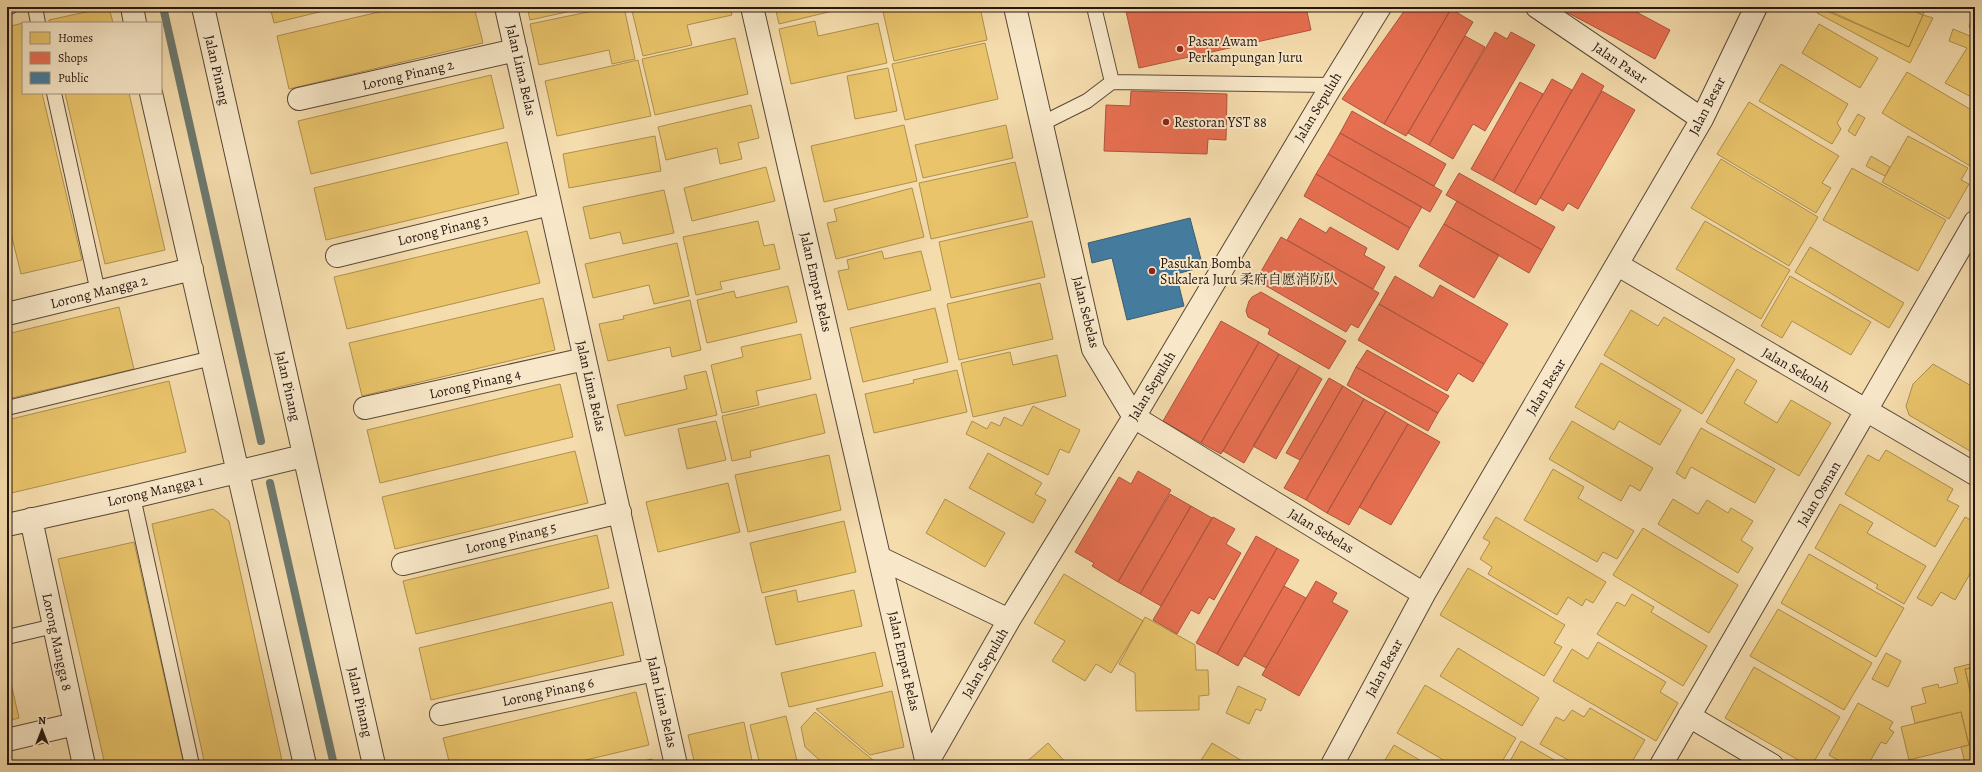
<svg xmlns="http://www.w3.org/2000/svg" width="1982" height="772" font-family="Alegreya,'Noto Serif SC',serif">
  <rect width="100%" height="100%" fill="#f5dcac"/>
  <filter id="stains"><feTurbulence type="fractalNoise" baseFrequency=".005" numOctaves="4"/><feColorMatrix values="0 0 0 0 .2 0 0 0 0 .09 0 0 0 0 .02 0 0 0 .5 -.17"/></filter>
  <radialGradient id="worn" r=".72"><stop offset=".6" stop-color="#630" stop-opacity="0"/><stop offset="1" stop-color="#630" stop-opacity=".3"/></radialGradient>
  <!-- homes -->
  <path fill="#e9c46a" stroke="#ae904f" d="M109,7L113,23H49V20Z
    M270,7H340L274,23Z
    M400,7H474L483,43L289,89L277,36Z
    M527,7H590L530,20Z
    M612,7H624L635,59L612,64L609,50L539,65L530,24Z
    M631,7H730L732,15L687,25L692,45L643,56Z
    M775,7H849L779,24Z
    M882,7H980L987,40L894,61Z
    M1821,7H1905L1923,15L1909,47Z
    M1905,7H1926L1923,15Z
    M1974,7H1975V30L1969,27Z
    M1820,8L1909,47L1923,15L1933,18L1910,63L1817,13Z
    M815,21L818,36L878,23L887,63L791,84L779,29Z
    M23,23V93H42L82,260L21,274L7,217V27Z
    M1819,24L1878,58L1860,88L1802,53Z
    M1953,29L1975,38V99L1945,83L1967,48L1949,41Z
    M735,38L748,94L655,115L642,59Z
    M985,43L998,99L905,120L892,64Z
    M638,60L651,116L557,136L545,81Z
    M1781,64L1848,104L1837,123L1841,129L1832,144L1759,101Z
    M888,68L897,111L855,119L847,76Z
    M1907,72L1975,112V169L1882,113Z
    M491,75L504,128L311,174L298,121Z
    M65,93H129L165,250L105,264Z
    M1749,102L1839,156L1822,183L1831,188L1816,213L1717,154Z
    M751,105L759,138L738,143L742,159L720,164L717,148L666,160L658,127Z
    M1858,114L1865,118L1855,136L1848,131Z
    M904,125L917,181L824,202L811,146Z
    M1006,125L1013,158L923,178L915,145Z
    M655,136L661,171L569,188L563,154Z
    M1908,136L1968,168L1961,180L1969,184L1949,219L1882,182Z
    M507,142L519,194L326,240L314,188Z
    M1871,156L1890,167L1885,176L1866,166Z
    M1721,159L1818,217L1789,266L1691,208Z
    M1015,162L1028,217L931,239L919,183Z
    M766,167L775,201L692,221L684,188Z
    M1852,168L1946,220L1918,271L1823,220Z
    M912,188L924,237L836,259L827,223L837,221L834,209Z
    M664,190L674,233L623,244L620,232L590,239L583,207Z
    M758,221L764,246L774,244L780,269L720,282L722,289L696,295L683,237Z
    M1032,221L1045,277L951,298L939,242Z
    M1705,221L1790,270L1761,319L1676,269Z
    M527,231L540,283L347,329L334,277Z
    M677,243L689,296L654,304L649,285L593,298L585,264Z
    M1810,247L1904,303L1889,328L1795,272Z
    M882,251L884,259L921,251L931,290L848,310L838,271L849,269L847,260Z
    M1790,276L1871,322L1851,355L1792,321L1782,338L1761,326Z
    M1040,283L1053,339L959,360L947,304Z
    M788,286L797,322L707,343L697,300L734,291L736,298Z
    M543,298L555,350L362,396L349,343Z
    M690,300L701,350L672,357L670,347L608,361L599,324L624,319L623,316Z
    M119,307L134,369L7,399V334Z
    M935,308L948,362L863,382L850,328Z
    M1631,310L1658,326L1664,317L1735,359L1702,414L1604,355Z
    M801,334L811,379L756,391L759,405L722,413L711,365L743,357L741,347Z
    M1010,352L1013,365L1057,355L1066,396L973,417L961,363Z
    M1601,363L1681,410L1660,445L1619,421L1614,430L1575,407Z
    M1933,364L1975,388V454L1909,415L1906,406L1913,384Z
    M1737,369L1757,381L1744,403L1777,423L1791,400L1831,423L1799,476L1706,422Z
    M957,370L967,412L874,433L865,394L914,383L913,380Z
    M706,371L717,415L625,436L617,405L687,389L684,376Z
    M169,381L186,452L7,494V420Z
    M560,384L573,437L380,483L367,430Z
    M816,394L825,433L750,451L751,457L732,461L722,416Z
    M1033,406L1080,430L1069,453L1060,449L1048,475L966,434L972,421L987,429L991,422L1000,426L1004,417L1022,426Z
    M716,421L726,460L687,469L678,429Z
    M1572,421L1653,468L1640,491L1630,485L1621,501L1549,459Z
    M1701,428L1775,469L1755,503L1691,467L1685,479L1676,473Z
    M1886,450L1953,489L1947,500L1959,506L1935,547L1845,494L1868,455L1879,461Z
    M575,451L588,503L395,549L382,497Z
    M988,453L1042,483L1035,494L1046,500L1033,523L969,488Z
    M829,455L841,510L748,532L735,475Z
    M1553,469L1584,487L1578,498L1634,531L1617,559L1603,552L1597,562L1524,520Z
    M728,483L740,532L658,552L646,502Z
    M945,499L1005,533L985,567L926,533Z
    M1673,499L1698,514L1707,500L1728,513L1731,508L1753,521L1741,540L1753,548L1738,573L1658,524Z
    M1840,504L1873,523L1867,533L1926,566L1904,604L1876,588L1878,585L1815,548Z
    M213,509L229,521L283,765H205L152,524Z
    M1496,517L1606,582L1593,603L1586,599L1582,606L1568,597L1557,615L1488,574L1492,567L1480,559L1490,542L1483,538Z
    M1965,517L1975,522V565L1955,600L1941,592L1932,606L1917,598Z
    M844,521L856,572L762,593L750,543Z
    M1643,528L1738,585L1709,633L1613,575Z
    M597,535L609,588L416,634L403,581Z
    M134,542L184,765H105L58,559Z
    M1809,554L1904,608L1876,657L1781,603Z
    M1468,568L1565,625L1554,643L1562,647L1544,676L1440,615Z
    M1064,574L1143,621L1111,673L1096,664L1085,681L1052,661L1065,641L1034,623Z
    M796,590L798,602L854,590L862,626L776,645L765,597Z
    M1632,594L1654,607L1651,612L1707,646L1683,686L1597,634L1617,602L1625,606Z
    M612,602L624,655L431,700L419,648Z
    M1778,609L1872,663L1844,710L1750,656Z
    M1145,617L1195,645L1196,670H1208L1209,695L1199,696V710L1136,711L1135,673L1119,664Z
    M1598,642L1666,682L1660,692L1678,703L1656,741L1553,681L1572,649L1588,659Z
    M1458,648L1539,698L1522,726L1440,676Z
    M875,652L883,686L789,707L781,673Z
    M1886,653L1901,661L1888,687L1872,679Z
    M1970,664L1971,668L1965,669L1975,713V760L1965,763L1961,747L1969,745L1961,712L1915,723L1911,707L1926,703L1922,688L1938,684L1939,688L1958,683L1954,668Z
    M7,666L19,718L7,721Z
    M1754,667L1840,717L1812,765H1807L1725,718Z
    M1975,667V713L1965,669Z
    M1425,685L1516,738L1500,765H1452L1397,733Z
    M1238,686L1266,699L1261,711L1256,709L1249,724L1226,713Z
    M892,691L904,747L870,755L816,709Z
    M636,692L649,745L565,765H450L443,738Z
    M1858,703L1893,722L1889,729L1894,732L1886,744L1881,742L1868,765H1847L1829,755Z
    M1590,708L1645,740L1630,765H1577L1540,744L1556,717L1564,721L1572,710L1584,717Z
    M815,712L879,765H825L805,747L801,727Z
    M1961,712L1969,745L1909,760L1901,727Z
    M786,716L798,765H760L750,725Z
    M744,722L753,765H695L688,735Z
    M1521,741L1563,765H1508Z
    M1048,743L1068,765H1023Z
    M1212,743L1249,765H1198Z
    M1394,745L1428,765H1382Z
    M652,759L653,765H625Z
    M1705,761L1712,765H1689Z"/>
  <!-- shops -->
  <path fill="#e76f51" stroke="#ad543e" d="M1125,7H1306L1311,30L1139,68Z
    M1407,7H1447L1451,9L1384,124L1342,99Z
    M1557,7H1627L1670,30L1655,59Z
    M1451,9L1473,22L1406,136L1384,124Z
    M1495,32L1507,39L1511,32L1535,45L1485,131L1473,124L1453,159L1429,145Z
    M1465,36L1485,47L1429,145L1408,133Z
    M1582,73L1604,86L1536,205L1514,193Z
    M1552,79L1572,90L1514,193L1493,181Z
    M1520,82L1543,94L1493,181L1471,169Z
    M1131,91L1227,94L1226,140L1208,139L1207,154L1104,151L1106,105L1130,106Z
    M1602,91L1635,110L1578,209L1568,203L1563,211L1540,198Z
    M1352,111L1446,164L1434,186L1340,133Z
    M1340,133L1442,191L1430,212L1328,154Z
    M1328,154L1422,207L1410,228L1316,174Z
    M1459,173L1555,227L1542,250L1446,195Z
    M1316,174L1410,228L1398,250L1304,196Z
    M1457,201L1542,250L1529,273L1444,224Z
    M1300,218L1326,233L1330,227L1367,248L1364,255L1385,267L1373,289L1287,240Z
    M1444,224L1499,255L1474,298L1419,266Z
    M1281,237L1379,293L1358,328L1351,324L1346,332L1256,280Z
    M1395,276L1433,298L1440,285L1508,324L1484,364L1379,304Z
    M1261,292L1346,341L1329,369L1268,334L1270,329L1248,317L1246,311L1249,301L1252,297Z
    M1379,304L1484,364L1473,382L1458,373L1447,391L1358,340Z
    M1221,321L1259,342L1201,443L1163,421Z
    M1259,342L1279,354L1221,454L1201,443Z
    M1367,350L1449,396L1438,413L1356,367Z
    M1279,354L1300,366L1244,463L1223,451Z
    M1300,366L1322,379L1276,459L1253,446Z
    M1356,367L1438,413L1428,431L1347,385Z
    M1329,378L1343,386L1300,460L1286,453Z
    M1343,386L1364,399L1306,500L1284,488Z
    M1364,399L1386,411L1327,513L1306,500Z
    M1386,411L1408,424L1349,525L1327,513Z
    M1408,424L1440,442L1391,525L1359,507Z
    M1138,471L1171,490L1118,582L1092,566L1094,563L1075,552L1119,477L1131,484Z
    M1170,494L1191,506L1140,594L1118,582Z
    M1191,506L1212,518L1161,606L1140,594Z
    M1213,517L1235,529L1226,544L1241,553L1214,600L1209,597L1199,614L1191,610L1177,634L1153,620Z
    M1256,536L1277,548L1217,654L1196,643Z
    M1277,548L1299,560L1238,666L1217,654Z
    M1316,581L1337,593L1332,602L1348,611L1299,696L1262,675Z
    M1284,586L1306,598L1266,668L1244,656Z"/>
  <!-- public -->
  <path fill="#457b9d" stroke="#3b5d73" d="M1190,218L1203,267L1176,274L1184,306L1127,320L1112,258L1092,263L1088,243Z"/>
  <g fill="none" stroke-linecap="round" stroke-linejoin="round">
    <!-- stream -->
    <path stroke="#6d796f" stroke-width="8" d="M163,7L261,441
      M270,483L334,765"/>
    <!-- service casing -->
    <g stroke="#594838" stroke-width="16">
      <path id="service" d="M35,7L38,23
        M1094,7L1112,82L1332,85
        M7,8L10,7
        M54,93L98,292
        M1041,124L1087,101L1112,82
        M7,408L212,358
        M133,497L192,765
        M7,637L54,626"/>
    </g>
    <!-- minor casing -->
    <g stroke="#594838" stroke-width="24">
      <path id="minor" d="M132,7L135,23
        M203,7L374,765
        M506,7L676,765
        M752,7L927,764
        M1015,7L1093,349L1134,417L1424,594
        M1537,7L1702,119
        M151,93L305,765
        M299,99L516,50
        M337,256L550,204
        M1618,265L1975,474
        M7,314L192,269
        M365,408L585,359
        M31,519L84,765
        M7,525L133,497L303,456
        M880,558L1009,620
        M403,564L620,512
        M441,714L655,670
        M1689,716L1772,765
        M7,740L75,724
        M926,765L1009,620L1134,417L1332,85L1380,7
        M1332,765L1424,594L1702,119L1756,7
        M1661,765L1975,222"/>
    </g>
    <!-- service -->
    <use href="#service" stroke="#f8e8c9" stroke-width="14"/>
    <!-- minor -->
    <use href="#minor" stroke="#f8e8c9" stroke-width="22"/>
  </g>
  <!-- markers -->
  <g fill="#8f2418" stroke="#f8e8c9" stroke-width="1.5">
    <circle cx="1180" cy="49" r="4"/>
    <circle cx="1166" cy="122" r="4"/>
    <circle cx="1152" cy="271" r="4"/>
  </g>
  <g text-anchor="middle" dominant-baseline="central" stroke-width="4" stroke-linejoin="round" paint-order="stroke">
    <!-- poi labels -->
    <g font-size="14" fill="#251611" stroke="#f8e8c9" text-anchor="start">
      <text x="1188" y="41">Pasar Awam<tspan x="1188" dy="16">Perkampungan Juru</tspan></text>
      <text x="1174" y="122">Restoran YST 88</text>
      <text x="1160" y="263">Pasukan Bomba<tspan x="1160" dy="16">Sukalera Juru 柔府自愿消防队</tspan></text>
    </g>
    <!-- street labels -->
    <g font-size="14" fill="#251611" stroke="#f8e8c9">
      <text transform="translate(1620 63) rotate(34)">Jalan Pasar</text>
      <text transform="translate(217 70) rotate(77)">Jalan Pinang</text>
      <text transform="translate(521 70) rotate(77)">Jalan Lima Belas</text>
      <text transform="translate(408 75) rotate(-13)">Lorong Pinang 2</text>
      <text transform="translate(1707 106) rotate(-63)">Jalan Besar</text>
      <text transform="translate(1318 107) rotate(-59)">Jalan Sepuluh</text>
      <text transform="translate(443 230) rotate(-14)">Lorong Pinang 3</text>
      <text transform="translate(816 282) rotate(77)">Jalan Empat Belas</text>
      <text transform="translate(99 292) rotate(-14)">Lorong Mangga 2</text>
      <text transform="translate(1086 312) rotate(76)">Jalan Sebelas</text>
      <text transform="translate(1796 370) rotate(30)">Jalan Sekolah</text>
      <text transform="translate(475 384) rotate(-13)">Lorong Pinang 4</text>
      <text transform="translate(288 386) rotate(77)">Jalan Pinang</text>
      <text transform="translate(591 386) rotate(77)">Jalan Lima Belas</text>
      <text transform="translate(1152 386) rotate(-59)">Jalan Sepuluh</text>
      <text transform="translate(1546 387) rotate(-59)">Jalan Besar</text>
      <text transform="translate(155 491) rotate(-13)">Lorong Mangga 1</text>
      <text transform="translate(1819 494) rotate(-60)">Jalan Osman</text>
      <text transform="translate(1321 531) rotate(31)">Jalan Sebelas</text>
      <text transform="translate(511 538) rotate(-14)">Lorong Pinang 5</text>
      <text transform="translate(57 642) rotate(78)">Lorong Mangga 8</text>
      <text transform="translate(904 661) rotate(77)">Jalan Empat Belas</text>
      <text transform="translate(985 663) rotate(-60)">Jalan Sepuluh</text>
      <text transform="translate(1384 668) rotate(-62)">Jalan Besar</text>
      <text transform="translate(548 692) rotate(-12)">Lorong Pinang 6</text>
      <text transform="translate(360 702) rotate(77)">Jalan Pinang</text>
      <text transform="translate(662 702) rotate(77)">Jalan Lima Belas</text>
    </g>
  </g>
  <!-- margin -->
  <rect width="1982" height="772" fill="none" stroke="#f5dcac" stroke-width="24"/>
  <rect x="8" y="8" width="1966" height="756" fill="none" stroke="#251611" stroke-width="2"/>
  <rect x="12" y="12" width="1958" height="748" fill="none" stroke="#251611"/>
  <!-- legend -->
  <rect x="22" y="22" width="140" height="72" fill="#f8e8c9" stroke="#a4947f"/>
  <rect x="30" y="32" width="20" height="12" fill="#e9c46a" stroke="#a4947f"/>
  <text x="58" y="42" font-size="12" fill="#251611">Homes</text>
  <rect x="30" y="52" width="20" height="12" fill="#e76f51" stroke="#a4947f"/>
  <text x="58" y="62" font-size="12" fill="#251611">Shops</text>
  <rect x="30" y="72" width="20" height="12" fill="#457b9d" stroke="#a4947f"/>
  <text x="58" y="82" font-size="12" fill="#251611">Public</text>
  <!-- north arrow -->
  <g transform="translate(42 730)" stroke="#f8e8c9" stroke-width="3" paint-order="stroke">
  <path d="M0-3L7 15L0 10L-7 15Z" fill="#251611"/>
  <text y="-6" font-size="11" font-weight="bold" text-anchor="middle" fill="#251611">N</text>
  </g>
  <rect width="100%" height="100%" filter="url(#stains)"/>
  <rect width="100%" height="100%" fill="url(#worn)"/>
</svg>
